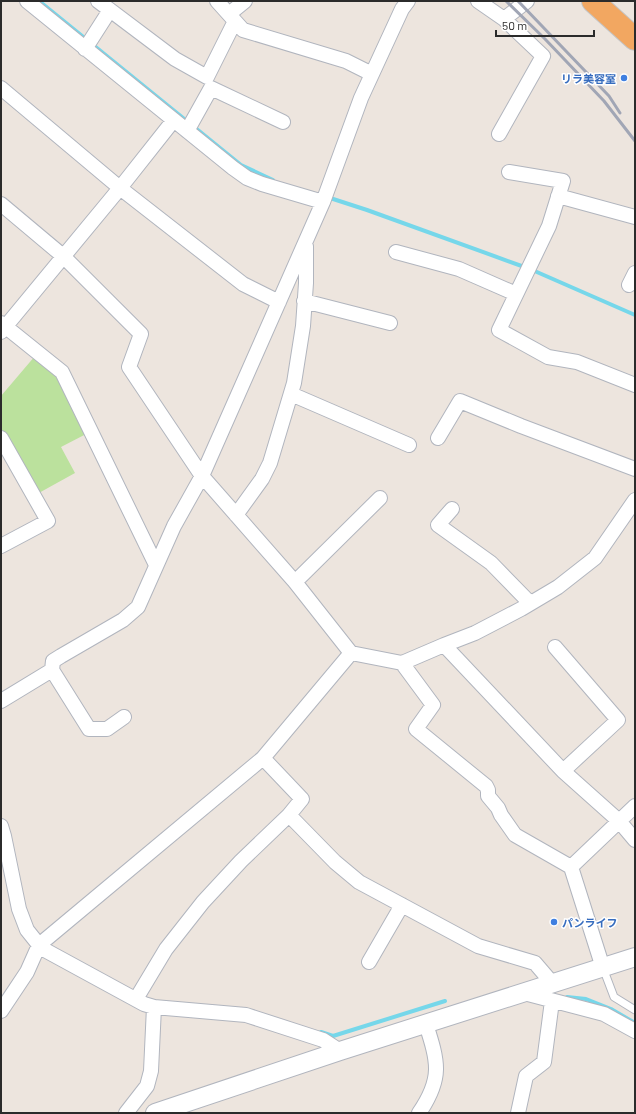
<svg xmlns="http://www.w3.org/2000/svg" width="636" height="1114" font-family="Barlow,'Noto Sans JP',sans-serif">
  <rect width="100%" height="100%" fill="#ede5de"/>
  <!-- green -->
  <path fill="#bbe19d" d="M35,356L60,377L90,432L61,447L75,473L37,494L1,428V396Z"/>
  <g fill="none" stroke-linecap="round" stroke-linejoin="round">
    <!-- stream -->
    <path stroke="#76d7ea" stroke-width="4" d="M39,1L241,165L273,180
      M327,197L367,210L530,269L635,315
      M567,997L586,999L611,1009L635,1023
      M321,1032L333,1036L445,1001"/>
    <!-- service casing -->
    <g stroke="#b1b5be" stroke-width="9">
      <path id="service" d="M603,968L614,997L635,1010"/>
    </g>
    <!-- minor casing -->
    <g stroke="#b1b5be" stroke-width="16">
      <path id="minor" d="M27,1L233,168L247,178L262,184L323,202
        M98,1L175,59L207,77L235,21
        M217,1L243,30L346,61L372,74
        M478,1L504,19L527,1
        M229,14L245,1
        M85,49L110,10
        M1,88L120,188L243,284L279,302
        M187,131L211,88L283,122
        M499,134L543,56L504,19
        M509,172L563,181L549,226L499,330L548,357L577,362L635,385
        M558,196L635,217
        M1,204L63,256L141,334L129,367L202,476L295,582L351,653L402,663L444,645L475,633L521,609L558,587L595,558L635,500
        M396,252L459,269L516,294
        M629,285L635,273
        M304,301L390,323
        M1,323L62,372L156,565
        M1,332L120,188L173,121
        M291,394L409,445
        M1,438L48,521L1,546
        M438,438L460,401L521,426L635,469
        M452,509L438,525L491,563L530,603
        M236,515L262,479L270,463L294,383L303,326L306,283V246
        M295,582L380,498
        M444,645L563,771L619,821L635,840
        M555,647L618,720L563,771
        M402,663L433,705L416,729L486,786L488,790V796L498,808L501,815L515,835L571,867L603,968
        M52,670L89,729H107L124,717
        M1,701L52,670L53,661L61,656L123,620L138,607L174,526L202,476L323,202L361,98L402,9L408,1
        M263,758L302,799L289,815L335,862L359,882L478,946L535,963L553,984
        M1,826L4,836L19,909L27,930L39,945L43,949L144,1004L154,1007L246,1015L323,1040L340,1051
        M571,867L635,806
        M369,962L402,905
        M524,993L604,1014L635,1031
        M136,999L166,949L203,902L241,861L289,815
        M1,1011L27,972L39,945L263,758L351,653
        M126,1113L147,1086L151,1071L154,1007
        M419,1113C443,1078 438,1062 426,1024
        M518,1113L526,1076L544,1062L552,1001"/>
    </g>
    <!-- tertiary casing -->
    <g stroke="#b1b5be" stroke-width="20">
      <path id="tertiary" d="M155,1113L340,1051L635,957"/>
    </g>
    <!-- trunk casing -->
    <g stroke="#c4c4c4" stroke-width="24">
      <path id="trunk" d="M593,1L635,39"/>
    </g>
    <!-- service -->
    <use href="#service" stroke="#fff" stroke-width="7"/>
    <!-- minor -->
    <use href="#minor" stroke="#fff" stroke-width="14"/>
    <!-- tertiary -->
    <use href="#tertiary" stroke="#fff" stroke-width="18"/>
    <!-- trunk -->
    <use href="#trunk" stroke="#f2a761" stroke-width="22"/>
    <!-- rail -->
    <path stroke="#a1a6b5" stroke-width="3" d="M506,1L545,39L604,101L635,141
      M518,1L609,96L620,113"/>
  </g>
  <!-- markers -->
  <g fill="#3f7fe0" stroke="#fff" stroke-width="1.5">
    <circle cx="624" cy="78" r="4"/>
    <circle cx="554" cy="922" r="4"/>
  </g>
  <g text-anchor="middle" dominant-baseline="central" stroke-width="3" stroke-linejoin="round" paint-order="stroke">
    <!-- shop labels -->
    <g font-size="11" font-weight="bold" fill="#366cbe" stroke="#fff" text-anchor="end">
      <text x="616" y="78">リラ美容室</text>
      <text x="562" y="922" text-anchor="start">パンライフ</text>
    </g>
  </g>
  <!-- border -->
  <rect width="636" height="1114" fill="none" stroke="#2b2b2b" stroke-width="4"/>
  <!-- scale -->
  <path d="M496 30v6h98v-6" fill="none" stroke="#2b2b2b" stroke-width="2"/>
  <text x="502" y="30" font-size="12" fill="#2b2b2b" stroke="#ffffff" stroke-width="3" paint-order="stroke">50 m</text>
</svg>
